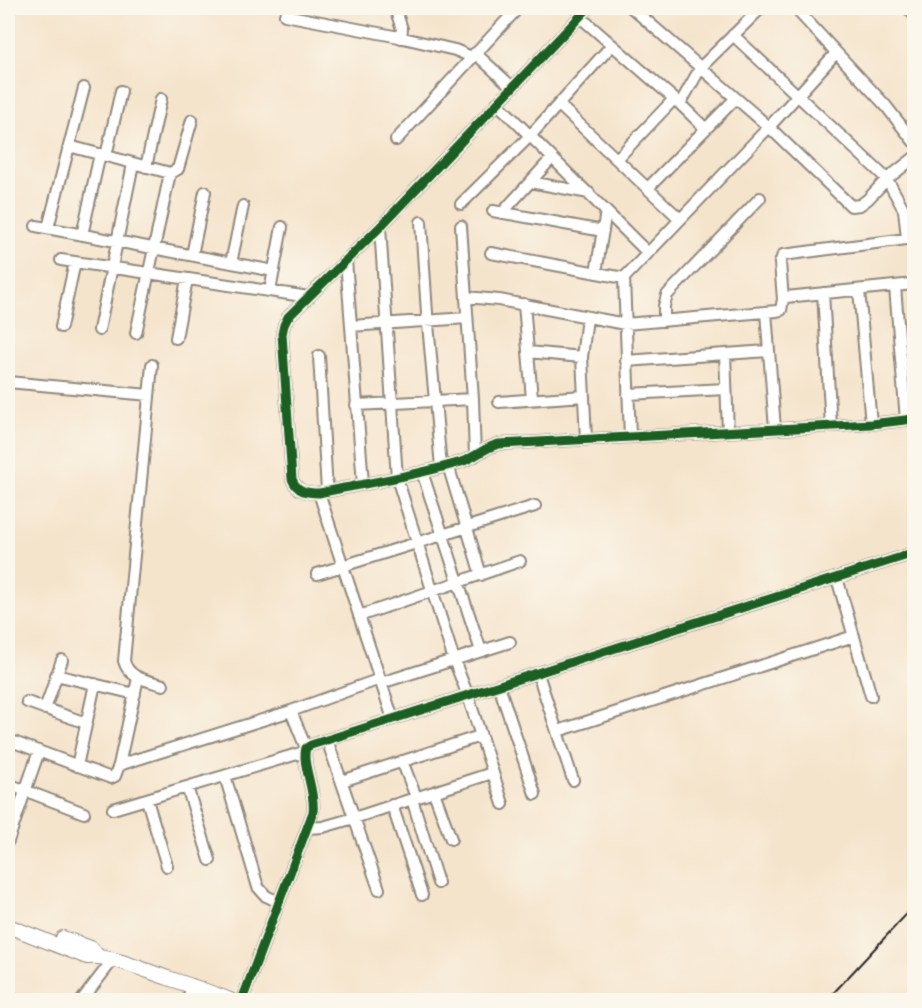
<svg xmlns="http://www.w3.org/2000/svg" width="922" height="1008" font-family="Itim,sans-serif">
  <rect width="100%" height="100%" fill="#fbf7ec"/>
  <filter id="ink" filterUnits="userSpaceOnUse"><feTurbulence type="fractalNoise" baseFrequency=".0167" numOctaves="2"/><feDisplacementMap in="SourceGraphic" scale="12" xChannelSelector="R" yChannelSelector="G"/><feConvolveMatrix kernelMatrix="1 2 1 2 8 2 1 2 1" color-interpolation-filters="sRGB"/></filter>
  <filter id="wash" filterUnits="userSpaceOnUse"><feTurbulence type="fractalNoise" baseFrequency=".008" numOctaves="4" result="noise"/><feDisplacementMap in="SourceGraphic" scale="24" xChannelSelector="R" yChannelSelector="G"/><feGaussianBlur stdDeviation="1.35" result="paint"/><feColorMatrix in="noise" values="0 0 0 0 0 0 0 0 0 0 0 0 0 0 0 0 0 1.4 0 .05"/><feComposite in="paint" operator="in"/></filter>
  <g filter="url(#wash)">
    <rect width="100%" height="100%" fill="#f5e4cc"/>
  </g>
  <g filter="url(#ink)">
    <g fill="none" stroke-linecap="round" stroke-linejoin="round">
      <!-- minor casing -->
      <g stroke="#90887c" stroke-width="14">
        <path id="minor" d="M395,8L402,29L401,38
          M588,8L380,227L288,317L284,325L282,334L292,479C297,492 307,493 319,493C366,483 415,476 461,462C476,457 485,447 499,444L871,424L914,419
          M632,8L769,127L851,206L860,205L868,199L887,179L914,158
          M795,8L886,106L914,142
          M908,8L914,15
          M285,15L399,37L455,50L472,57
          M579,16L680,104L706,129
          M733,35L887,179L904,210L907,238
          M475,53L512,87
          M497,103L647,252
          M680,104L701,67L761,8
          M559,105L680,219
          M396,140L518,8
          M69,146L170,173L178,169L192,120
          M106,156L121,91
          M617,159L674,99
          M146,167L161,99
          M530,182L589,193
          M648,188L736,98
          M461,204L530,136L612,45
          M493,211L603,231
          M502,213L552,158
          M421,222L427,313L441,467
          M36,226L274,271
          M461,226L473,399L475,456
          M380,227L397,478L454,660L468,696L503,804
          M48,228L84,88
          M82,235L100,154
          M491,253L624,278
          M192,255L205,192
          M61,260L309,297
          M346,260L363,484
          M231,263L243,206
          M596,273L606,211
          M895,287L906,420
          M859,290L871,424
          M270,291L282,227
          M823,293L831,426
          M466,297L499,300L625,324L777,311L781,310L783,299L786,297L914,284
          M783,299L780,263L783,255L914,238
          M524,304L532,399
          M766,312L775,429
          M664,321V306L667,295L760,198
          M351,326L467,318
          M61,327L75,262
          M99,330L133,164
          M136,333L170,173
          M176,338L187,279
          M528,352L582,357
          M725,354L728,432
          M319,356L327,491
          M626,361L768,351
          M152,365L124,661C129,679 147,680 163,685
          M8,382L149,395
          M628,394L726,389
          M499,402L584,396
          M356,405L473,399
          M630,437L624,278L769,127L836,53
          M586,439L582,357L587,318
          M448,465L481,575
          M422,472L481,651
          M319,493L393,719
          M317,574L535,506
          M837,578L871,696
          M359,616L520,561
          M538,674L573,780
          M56,675L135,694
          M381,683L510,642
          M499,686L535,794
          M27,702L86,723
          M45,709L62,660
          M291,711L306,748
          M558,731L854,636
          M327,740L379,889
          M11,741L111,778L115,776L119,765L138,678
          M402,761L416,797
          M119,765L291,711L380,679
          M77,766L95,684
          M225,776L258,887L266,896L279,902
          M342,781L480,736
          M8,784L84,813
          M187,787L210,860
          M434,792L451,839
          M412,799L438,883
          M147,800L167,866
          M392,805L422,895
          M113,809L304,752
          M307,828L323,827L354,818L492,773
          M8,841L39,751
          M82,1000L112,961
          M188,1000L192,985
          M242,1000L313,812C316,791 301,764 306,748L311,745L914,553"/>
      </g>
      <!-- major casing -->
      <g stroke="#90887c" stroke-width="16">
        <path id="major" d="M8,926L87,957C109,954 146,971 168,978C189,985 210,992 230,1000
          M63,938L91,948L97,955"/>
      </g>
      <!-- minor -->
      <use href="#minor" stroke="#fff" stroke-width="10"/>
      <!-- major -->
      <use href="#major" stroke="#fff" stroke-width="14"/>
      <!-- rail -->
      <path stroke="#2b2b2b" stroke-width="2" d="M827,1000L914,906"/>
      <!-- cycleway casing -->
      <g stroke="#fbf7ec" stroke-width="13">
        <path id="cycleway" d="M588,8L380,227L288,317L284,325L282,334L292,479C297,492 307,493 319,493C366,483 415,476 461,462C476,457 485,447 499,444L871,424L914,419
          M242,1000L313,812C316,791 301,764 306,748L311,745L914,553"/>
      </g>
      <!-- cycleway -->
      <use href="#cycleway" stroke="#1b5e20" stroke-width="9"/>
    </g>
  </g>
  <!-- margin -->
  <rect width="922" height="1008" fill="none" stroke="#fbf7ec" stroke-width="30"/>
</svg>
